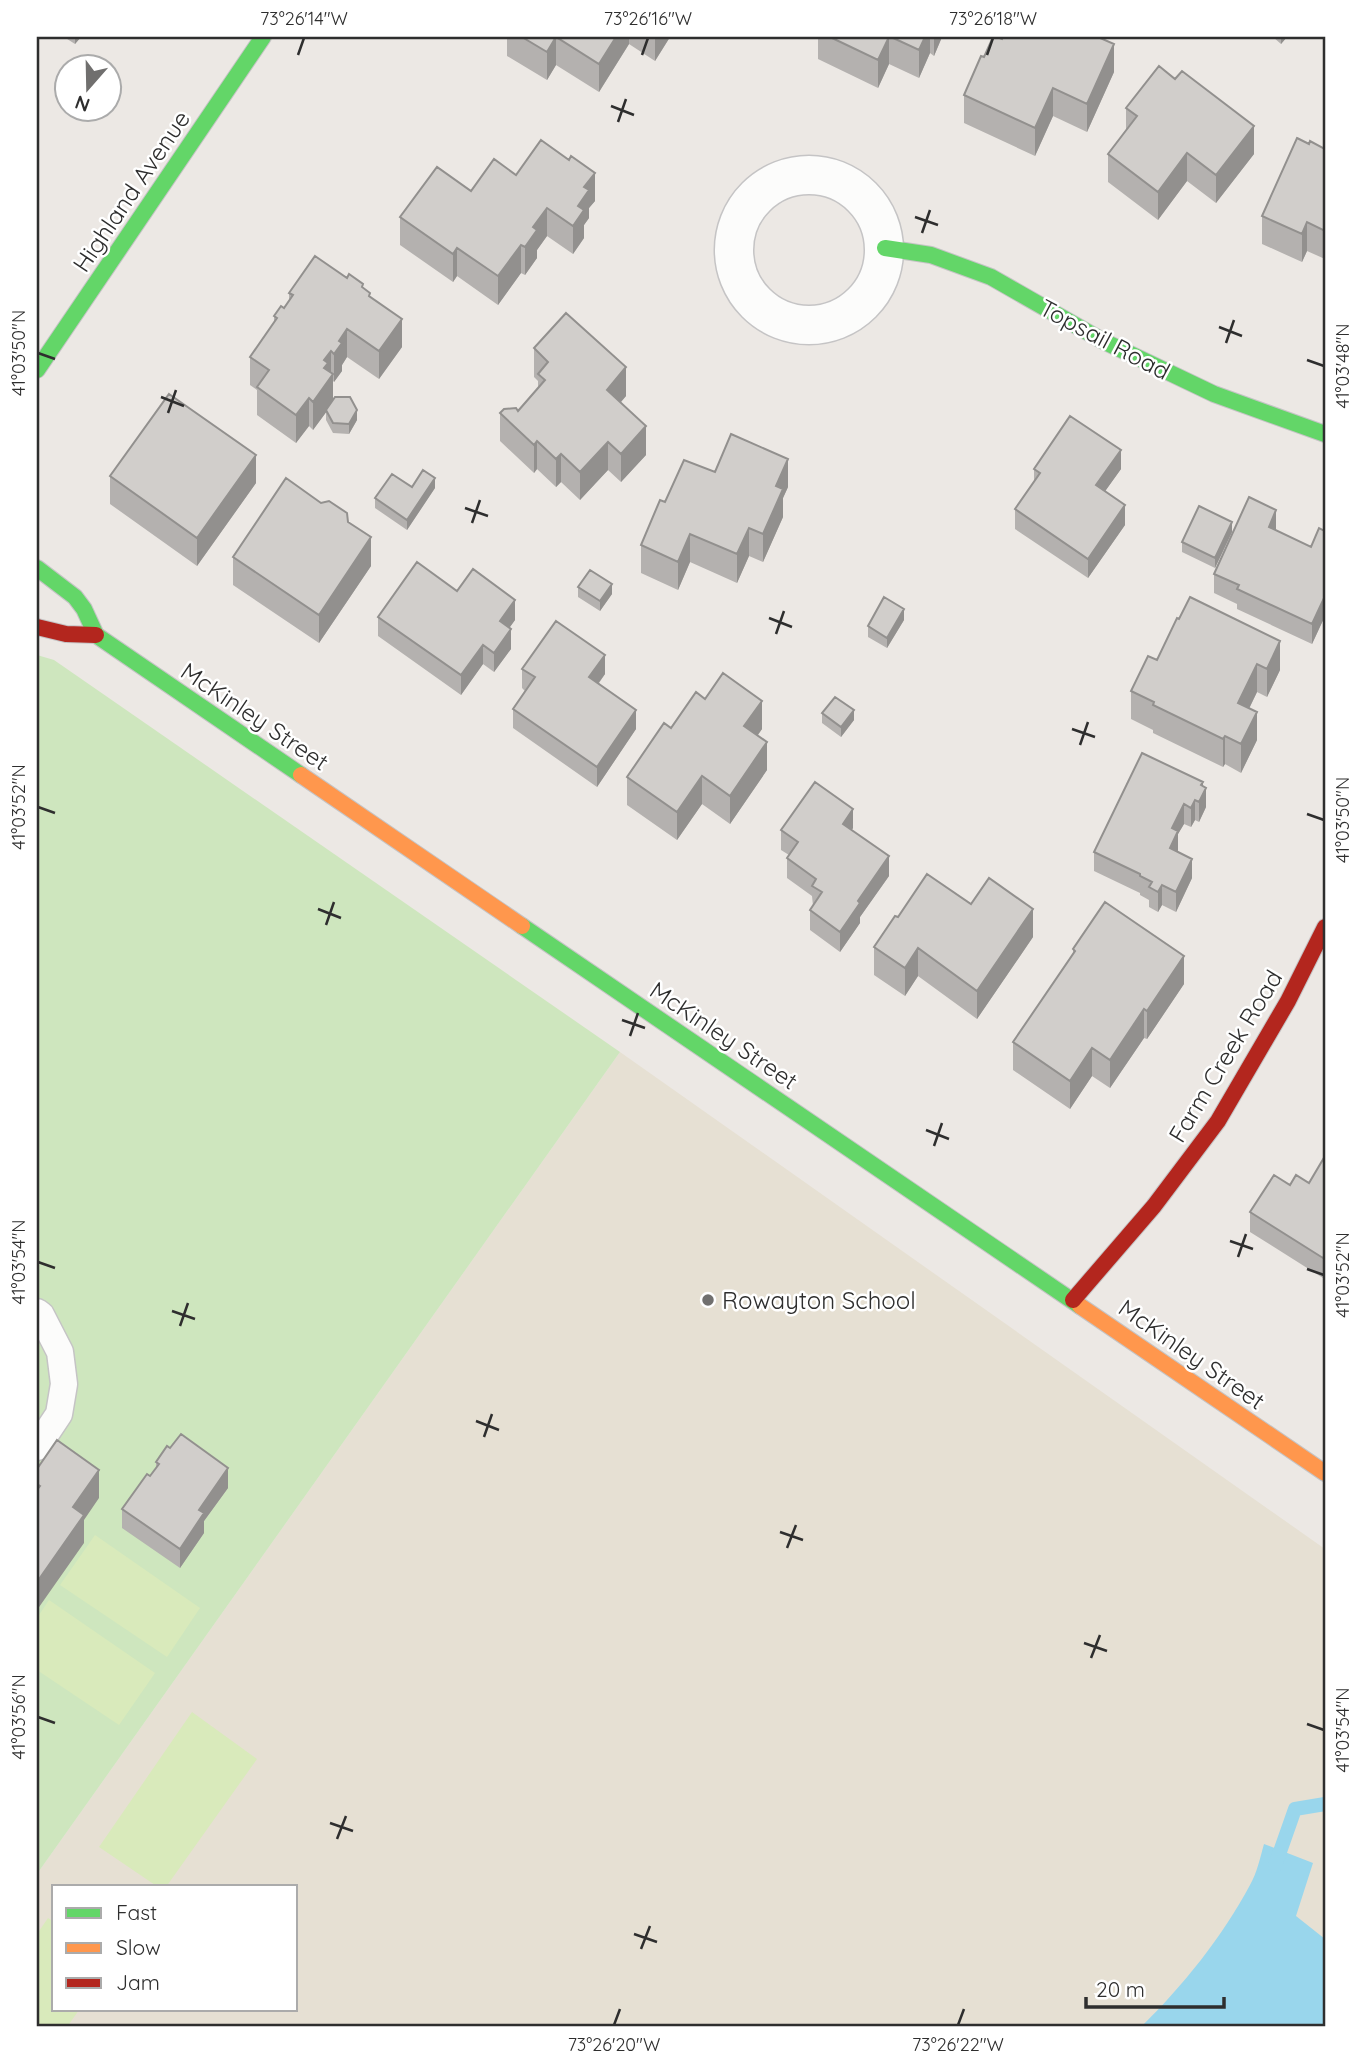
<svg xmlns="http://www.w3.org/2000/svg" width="1362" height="2064" font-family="Quicksand,sans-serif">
  <rect width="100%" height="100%" fill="#ece8e4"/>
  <!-- education -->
  <path fill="#e6e0d3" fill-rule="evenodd" d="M620,1052L1325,1549V2027H37V1874ZM54,1887H296V2010H54Z"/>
  <!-- green -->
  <path fill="#cee6be" d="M37,655L54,660L620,1052L37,1874Z"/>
  <!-- pitch -->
  <path fill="#d9eabb" d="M95,1535L200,1608L167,1657L60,1585Z
    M49,1600L155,1673L119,1725L37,1670V1618Z
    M192,1712L257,1759L166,1887H158L99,1847Z
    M48,1918L54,1922V2010H79L67,2027H37V1934Z"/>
  <!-- water -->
  <path fill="#99d6ec" d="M1264,1844L1313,1863L1296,1916L1325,1939V2027H1141C1182,1987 1223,1936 1250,1885C1257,1873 1260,1858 1264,1844Z"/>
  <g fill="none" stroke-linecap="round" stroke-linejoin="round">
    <!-- stream -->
    <path stroke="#99d6ec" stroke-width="14" d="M1275,1866L1295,1809L1325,1804"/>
    <!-- lane casing -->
    <g stroke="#c5c4c5" stroke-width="29">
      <path id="lane" d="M37,1312L41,1315L60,1352L64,1384L59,1414L37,1447"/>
    </g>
    <!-- street casing -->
    <g stroke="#c5c4c5" stroke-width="41">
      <path id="street" d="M734 250a75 75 0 1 1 150 0a75 75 0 1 1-150 0Z"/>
    </g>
    <!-- fast casing -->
    <g stroke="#c5c4c5" stroke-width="18">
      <path id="fast" d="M885,248L931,255L991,277L1103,341L1214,394L1325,434
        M37,370L263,37
        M37,568L75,597L84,609L96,635L301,775
        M522,926L1080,1306"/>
    </g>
    <!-- slow casing -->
    <g stroke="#c5c4c5" stroke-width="18">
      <path id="slow" d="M301,775L522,926
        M1080,1306L1325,1473"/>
    </g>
    <!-- jam casing -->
    <g stroke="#c5c4c5" stroke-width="18">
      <path id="jam" d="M37,627L66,634L96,635
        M1073,1300L1154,1206L1218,1121L1288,1001L1325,927"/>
    </g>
    <!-- lane -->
    <use href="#lane" stroke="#fcfcfb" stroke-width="26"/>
    <!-- street -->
    <use href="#street" stroke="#fcfcfb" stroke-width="38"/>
    <!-- fast -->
    <use href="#fast" stroke="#63d668" stroke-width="16"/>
    <!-- slow -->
    <use href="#slow" stroke="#ff974d" stroke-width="16"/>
    <!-- jam -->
    <use href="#jam" stroke="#b3261e" stroke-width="16"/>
  </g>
  <!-- wall -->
  <path fill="#b4b1af" d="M64,37H81L75,44Z
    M507,37H670L655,61L629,44L599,92L556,65L547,80L507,56Z
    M818,37H942L934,56L930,53L919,78L889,64L878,88L818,59Z
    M1273,37H1287L1281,44Z
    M1002,39L1114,72L1087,132L1053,116L1035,156L964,123V95L984,57Z
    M1175,79L1254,154L1216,203L1187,181L1158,220L1108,182V154L1126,130V108Z
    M1309,144L1325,149V259L1307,251L1302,262L1262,244V216Z
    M516,175L595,201L589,208V218L584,225V238L573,254L547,236L537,250V258L525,275L521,273L498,305L457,276L453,282L400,245V217Z
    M347,278L363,288L370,297L402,347L379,379L347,357L342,365V371L334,382L333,381V400L357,420L349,434L333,433L326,420V412L313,430L309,426L296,443L257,415V390L250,385V357L274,322V316L284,308L289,301V293Z
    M534,348L626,396L621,402L646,455L621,482L608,470L580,500L561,482L556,487L537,469L534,473L500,441V413L518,411L538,388V381L534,377Z
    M1034,469H1121L1105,491L1125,525L1088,578L1015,529V509L1034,482Z
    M715,472L788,487L783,498V517L763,562L749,556L737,583L690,562L678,590L641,573V545L665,502Z
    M110,476L256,483L197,566L110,504Z
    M435,488L407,530L375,508V498Z
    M321,503L348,522L371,566L319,643L233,585V557Z
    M1276,531L1311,547L1325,531V616L1312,644L1237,609V604L1214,593V574Z
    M1232,532L1215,568L1182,552V542Z
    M578,587L612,594L600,611L578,597Z
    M457,591L515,620L509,628L511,649L494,672L483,664L461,695L378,636V617Z
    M1177,618L1280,670L1267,697L1257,692L1249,709L1257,740L1241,773L1225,764L1223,767L1153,733V730L1131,719V691L1157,660Z
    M904,620L887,648L868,637V626Z
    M522,669L605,674L599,683L636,729L597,787L513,728V709L525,691L522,688Z
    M705,699L762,729L758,735L767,770L730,824L702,804L677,840L627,805V777L671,728Z
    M822,713L854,720L841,737L822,723Z
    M1203,786L1206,807L1199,822L1195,820L1191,827L1184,824L1178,834V852L1192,878L1176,912L1162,905L1158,912L1149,907V900L1140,895V893L1094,871V852Z
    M853,828L852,830L889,876L860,917V923L840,952L810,930V910L813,906L812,896L787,878V858L789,855L781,850V830Z
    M971,904L1033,937L977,1019L918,976L905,996L874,975V947L898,917Z
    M1073,949L1184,984L1147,1039L1144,1038L1110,1088L1092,1076L1070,1109L1013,1070V1042L1073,954Z
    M1325,1156V1275L1323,1278L1250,1232V1212L1290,1185L1309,1183Z
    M156,1462L228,1488L204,1521V1533L180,1568L122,1528V1509L156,1468Z"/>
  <!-- shaded-wall -->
  <path fill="#92908e" d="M75,37H81L75,44Z
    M556,37V65L547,80V52Z
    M616,37H629V44L599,92V64Z
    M655,37H670L655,61Z
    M889,37V64L878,88V60Z
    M925,37H930V53L919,78V50Z
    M934,37H942L934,56Z
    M1281,37H1287L1281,44Z
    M1114,44V72L1087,132V104Z
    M1053,88V116L1035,156V128Z
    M1254,126V154L1216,203V175Z
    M1187,153V181L1158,220V192Z
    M595,173V201L589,208V218L584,225V238L573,254V226L578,206L584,187Z
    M547,208V236L537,250V258L525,275V247L533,227Z
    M1307,222V251L1302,262V234Z
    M521,245V273L498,305V276Z
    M457,248V276L453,282V254Z
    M402,319V347L379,379V351Z
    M347,329V357L342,365V371L334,382V354L339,341Z
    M331,351V377L333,374V403L313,430V402L324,360Z
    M626,367V396L607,418V390Z
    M309,398V426L296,443V415Z
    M357,410V420L349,434V424Z
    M646,426V455L621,482V454Z
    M537,441V469L534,473V445Z
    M608,442V470L580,500V472Z
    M1121,450V469L1096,504V485Z
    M561,454V482L556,487V459Z
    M256,455V483L197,566V538Z
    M788,459V487L783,498V517L763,562V534L776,486Z
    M435,478V488L407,530V520Z
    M1125,505V525L1088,578V559Z
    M1276,510V530L1269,547V527Z
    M1232,522V532L1215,568V558Z
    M749,528V556L737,583V554Z
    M690,534V562L678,590V562Z
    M371,537V566L319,643V615Z
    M612,584V594L600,611V601Z
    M1325,596V616L1312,644V624Z
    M515,600V620L500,641V621Z
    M904,609V620L887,648V638Z
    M511,629V649L494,672V653Z
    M1280,641V670L1267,697V669Z
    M483,645V664L461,695V675Z
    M605,655V674L589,696V677Z
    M1257,664V692L1238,731V703Z
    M762,701V729L744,754V726Z
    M636,710V729L597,787V767Z
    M854,710V720L841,737V727Z
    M1257,712V740L1241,773V744Z
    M1225,736V764L1223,767V739Z
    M767,742V770L730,824V796Z
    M702,776V804L677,840V812Z
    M1203,782V795L1206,788V807L1199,822V802L1201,785Z
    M1195,800V820L1191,827V808Z
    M1184,804V824L1178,834V850L1170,868V848L1172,828Z
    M853,809V828L843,843V824Z
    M889,856V876L860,917V923L840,952V932L858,901Z
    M1192,859V878L1176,912V892Z
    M1162,885V905L1158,912V892Z
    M1033,909V937L977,1019V991Z
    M918,948V976L905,996V968Z
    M1184,956V984L1147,1039V1011Z
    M1144,1009V1038L1110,1088V1060Z
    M1092,1048V1076L1070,1109V1081Z
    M1325,1255V1275L1323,1278V1258Z
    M228,1468V1488L204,1521V1533L180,1568V1549L199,1510Z
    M99,1470V1498L84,1520V1543L37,1610V1582L73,1507Z"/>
  <!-- building -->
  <path fill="#d1cecb" stroke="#92908e" stroke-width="2" d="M522,37H616L599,64L556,37L547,52Z
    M830,37H889L878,60Z
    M891,37H925L919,50Z
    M993,37H997L1002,39L1003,37H1098L1114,44L1087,104L1053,88L1035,128L964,95L981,56L984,57Z
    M1159,66L1175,79L1182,71L1254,126L1216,175L1187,153L1158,192L1108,154L1137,116L1126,108Z
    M1297,138L1309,144L1310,141L1325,149V231L1307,222L1302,234L1262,216Z
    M541,140L569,160L571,156L595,173L584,187L589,190L578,206L584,210L573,226L547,208L533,227L537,230L525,247L521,245L498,276L457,248L453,254L400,217L437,167L471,191L494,159L516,175Z
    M315,256L347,278L349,274L363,284L362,287L370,293L369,296L402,319L379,351L347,329L339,341L342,343L334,354L331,351L324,360L328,363L324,368L333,374L313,402L309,398L296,415L257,387L269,370L250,357L277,318L274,316L281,306L284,308L293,295L289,293Z
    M566,313L626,367L607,390L646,426L621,454L608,442L580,472L561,454L556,459L537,441L534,445L500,413L504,409L516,408L518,411L545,380L538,374L548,362L534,348Z
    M169,394L256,455L197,538L110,476Z
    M335,397H350L357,410L349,424L333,423L326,410Z
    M1070,416L1121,450L1096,485L1125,505L1088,559L1015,509L1040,473L1034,469Z
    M731,434L788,459L776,486L783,489L763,534L749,528L737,554L690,534L678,562L641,545L660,500L665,502L684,460L715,472Z
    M423,470L435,478L407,520L375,498L392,474L412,487Z
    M286,478L321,503L329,501L347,513L348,522L371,537L319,615L233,557Z
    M1249,497L1276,510L1269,527L1311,547L1319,528L1325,531V596L1312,624L1237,589L1239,585L1214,574Z
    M1199,506L1232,522L1215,558L1182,542Z
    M417,562L457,591L473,569L515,600L500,621L511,629L494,653L483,645L461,675L378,617Z
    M590,570L612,584L600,601L578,587Z
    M884,597L904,609L887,638L868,626Z
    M1190,597L1280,641L1267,669L1257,664L1238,703L1257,712L1241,744L1225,736L1223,739L1153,705L1154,702L1131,691L1148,656L1157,660L1177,618L1179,619Z
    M556,621L605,655L589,677L636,710L597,767L513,709L535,677L522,669Z
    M723,673L762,701L744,726L767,742L730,796L702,776L677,812L627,777L664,723L671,728L696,692L705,699Z
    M835,697L854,710L841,727L822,713Z
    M1142,753L1203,782L1201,785L1206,788L1199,802L1195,800L1191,808L1184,804L1172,828L1178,831L1170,848L1192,859L1176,892L1162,885L1158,892L1149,887L1152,882L1140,876V874L1094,852Z
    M815,782L853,809L843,824L889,856L858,901L860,903L840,932L810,910L822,892L812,886L816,879L787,858L798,842L781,830Z
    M927,874L971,904L989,878L1033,909L977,991L918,948L905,968L874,947L895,916L898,917Z
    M1105,902L1184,956L1147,1011L1144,1009L1110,1060L1092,1048L1070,1081L1013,1042L1075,951L1073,949Z
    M1325,1156V1255L1323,1258L1250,1212L1274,1175L1290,1185L1296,1175L1309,1183Z
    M181,1434L228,1468L199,1510L204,1513L180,1549L122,1509L147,1474L150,1476L159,1464L156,1462L167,1446L170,1448Z
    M57,1440L99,1470L73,1507L84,1515L37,1582V1490L40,1486L37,1484V1469Z"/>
  <!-- ticks -->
  <path fill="none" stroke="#2e2e2e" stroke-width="2.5" d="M298,55L304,38M642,55L648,38M987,55L993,38M611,106L634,115M618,122L626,99M915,217L938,225M922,233L930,210M1219,327L1242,336M1226,343L1234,320M38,353L55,359M1307,360L1324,366M161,397L184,406M168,413L176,390M465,508L488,516M472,523L480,500M769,618L792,627M776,634L784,611M1072,729L1095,737M1080,745L1088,722M38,807L55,813M1307,814L1324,820M318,909L341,918M326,925L334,902M622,1020L645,1028M630,1036L638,1013M926,1130L949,1139M934,1146L942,1123M1230,1241L1253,1249M1238,1257L1246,1234M38,1262L55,1268M1307,1269L1324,1275M172,1311L195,1319M180,1326L188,1303M476,1421L499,1430M484,1437L492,1414M780,1532L803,1540M787,1548L796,1525M1084,1643L1107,1651M1091,1658L1100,1635M38,1717L55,1723M1307,1724L1324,1730M330,1823L353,1831M337,1839L346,1816M634,1934L657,1942M641,1949L650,1926M614,2025L620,2009M958,2025L964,2009"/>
  <!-- markers -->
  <circle fill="#706f6e" stroke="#fff" stroke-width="2.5" cx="708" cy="1300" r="7"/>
  <g text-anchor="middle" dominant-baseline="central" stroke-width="5" stroke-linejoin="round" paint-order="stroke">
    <!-- street labels -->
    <g font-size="24" fill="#2e2e2e" stroke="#fff">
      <text transform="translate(131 191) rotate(-56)">Highland Avenue</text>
      <text transform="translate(1105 339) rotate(28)">Topsail Road</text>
      <text transform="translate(255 716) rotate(34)">McKinley Street</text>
      <text transform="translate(724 1035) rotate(34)">McKinley Street</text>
      <text transform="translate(1225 1056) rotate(-59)">Farm Creek Road</text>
      <text transform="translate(1192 1354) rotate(35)">McKinley Street</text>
    </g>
    <!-- poi labels -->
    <g font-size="24" fill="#2e2e2e" stroke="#fff" text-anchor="start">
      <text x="722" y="1300">Rowayton School</text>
    </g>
  </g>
  <!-- border -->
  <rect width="1362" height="2064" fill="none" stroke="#ffffff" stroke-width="77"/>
  <!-- legend -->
  <rect x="52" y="1885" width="245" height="126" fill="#ffffff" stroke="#ababab" stroke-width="2"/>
  <rect x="66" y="1908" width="35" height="10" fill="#63d668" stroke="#ababab" stroke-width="2"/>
  <text x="116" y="1920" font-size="21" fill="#2e2e2e">Fast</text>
  <rect x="66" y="1943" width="35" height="10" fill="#ff974d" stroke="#ababab" stroke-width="2"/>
  <text x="116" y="1955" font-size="21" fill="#2e2e2e">Slow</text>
  <rect x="66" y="1978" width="35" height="10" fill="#b3261e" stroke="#ababab" stroke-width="2"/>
  <text x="116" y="1990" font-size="21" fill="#2e2e2e">Jam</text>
  <!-- north arrow -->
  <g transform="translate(88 88) rotate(200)"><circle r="33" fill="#ffffff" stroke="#ababab" stroke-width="2"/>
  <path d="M0-5L12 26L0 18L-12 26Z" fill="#706f6e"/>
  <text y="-10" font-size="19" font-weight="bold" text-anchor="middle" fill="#2e2e2e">N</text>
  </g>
  <!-- scale -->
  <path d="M1086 1997v10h138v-10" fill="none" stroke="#2e2e2e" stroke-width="3.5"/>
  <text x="1096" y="1997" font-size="21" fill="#2e2e2e" stroke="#ffffff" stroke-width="5" paint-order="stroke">20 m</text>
  <rect x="38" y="38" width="1286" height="1987" fill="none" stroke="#2e2e2e" stroke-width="2.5"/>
  <g font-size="18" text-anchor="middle" fill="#2e2e2e">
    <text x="304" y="25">73°26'14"W</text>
    <text x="648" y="25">73°26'16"W</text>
    <text x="993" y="25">73°26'18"W</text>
    <text transform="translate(19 353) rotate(-90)" y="6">41°03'50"N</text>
    <text transform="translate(1343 366) rotate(-90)" y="6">41°03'48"N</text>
    <text transform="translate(19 807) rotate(-90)" y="6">41°03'52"N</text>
    <text transform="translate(1343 820) rotate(-90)" y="6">41°03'50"N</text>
    <text transform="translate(19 1262) rotate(-90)" y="6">41°03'54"N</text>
    <text transform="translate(1343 1275) rotate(-90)" y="6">41°03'52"N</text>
    <text transform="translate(19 1717) rotate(-90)" y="6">41°03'56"N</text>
    <text transform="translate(1343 1730) rotate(-90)" y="6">41°03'54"N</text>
    <text x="614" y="2051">73°26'20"W</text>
    <text x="958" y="2051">73°26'22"W</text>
  </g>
</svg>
